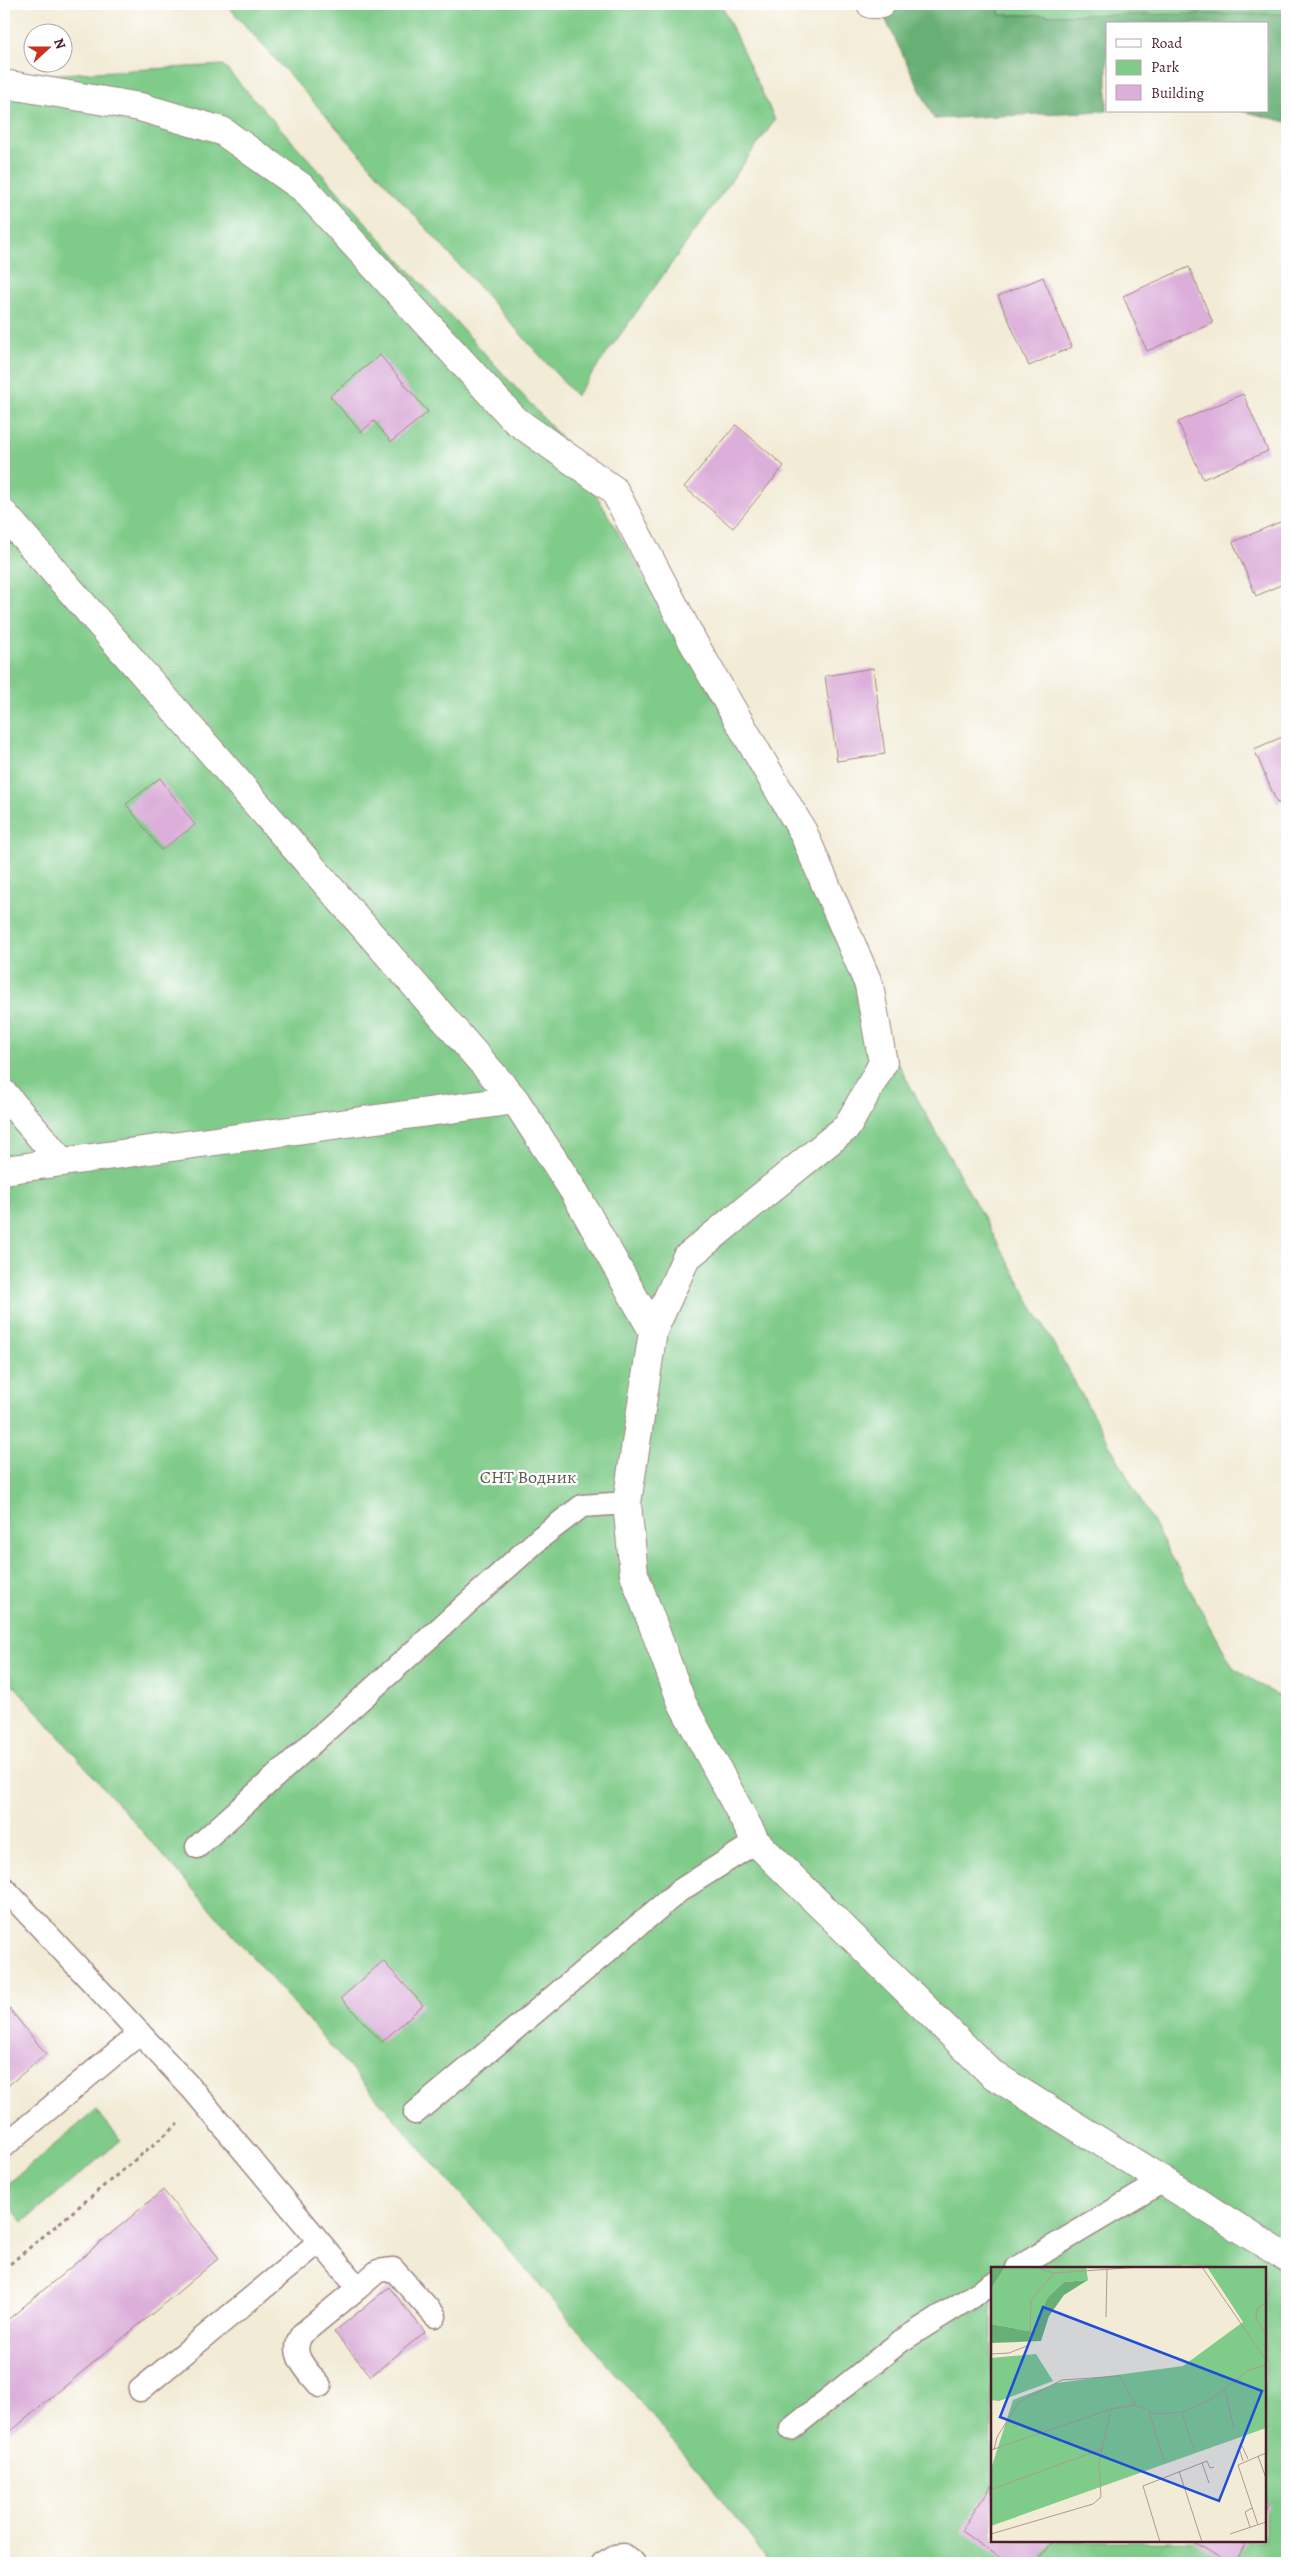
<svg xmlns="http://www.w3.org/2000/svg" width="1291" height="2567" font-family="Alegreya,serif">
  <rect width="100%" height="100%" fill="#fff"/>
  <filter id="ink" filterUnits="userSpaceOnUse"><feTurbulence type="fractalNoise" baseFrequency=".02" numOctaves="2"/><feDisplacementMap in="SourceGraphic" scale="10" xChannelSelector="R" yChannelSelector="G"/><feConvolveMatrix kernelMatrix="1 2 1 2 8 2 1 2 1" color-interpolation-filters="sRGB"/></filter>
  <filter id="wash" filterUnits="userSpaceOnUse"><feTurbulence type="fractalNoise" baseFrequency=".0096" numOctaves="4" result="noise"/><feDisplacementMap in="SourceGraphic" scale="20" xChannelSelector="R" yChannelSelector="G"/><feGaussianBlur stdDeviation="1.12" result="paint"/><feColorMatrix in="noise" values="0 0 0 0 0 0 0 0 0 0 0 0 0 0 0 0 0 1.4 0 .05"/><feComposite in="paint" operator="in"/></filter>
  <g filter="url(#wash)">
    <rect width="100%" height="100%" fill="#f2ebd6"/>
    <!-- green -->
    <path fill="#7fcb89" stroke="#64755a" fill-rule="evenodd" d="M226,4H721L775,120L576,396Z
      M998,4H1287V14L1000,15Z
      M223,65L566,443L785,819L862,999L1233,1667L1287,1702V2563H770L706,2479L521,2263L4,1674V77ZM992,2268H1265V2541H992Z
      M96,2110L121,2140L23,2222L4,2199V2187Z"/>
    <!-- forest -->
    <path fill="#67af75" stroke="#586750" d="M878,4H998L1000,15L1287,14V122L1242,111H1267V24H1107V111L934,119Z"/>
    <g id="blocks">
      <!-- building -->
      <path fill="#dcafda" d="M1189,267L1213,323L1147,351L1123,296Z
        M1043,277L1072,347L1029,366L998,296Z
        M380,355L428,412L391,442L374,421L361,432L330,396Z
        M1243,394L1268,451L1203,479L1178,422Z
        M736,425L784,466L733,528L684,487Z
        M1287,519V582L1256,596L1233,542Z
        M873,668L885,754L837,761L825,676Z
        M1287,735V799L1277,803L1254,749Z
        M160,778L195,825L161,850L126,804Z
        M383,1961L423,2005L382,2042L341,1998Z
        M4,2002L46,2054L4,2089Z
        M163,2190L219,2258L4,2437V2323Z
        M389,2287L425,2332L371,2376L334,2332Z
        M992,2485V2541H1052L1036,2563H1008L961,2531Z
        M1265,2501L1270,2505L1265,2514Z
        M1193,2541H1248L1233,2563H1228Z"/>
    </g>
  </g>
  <g filter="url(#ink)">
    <use href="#blocks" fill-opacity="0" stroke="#9e8580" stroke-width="1"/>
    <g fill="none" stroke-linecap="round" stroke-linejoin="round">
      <!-- lane casing -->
      <g stroke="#9e8580" stroke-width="25">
        <path id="lane" d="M197,1847L541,1537L582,1506L627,1503
          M4,1888L193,2090L358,2288L302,2334C288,2354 307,2370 320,2386
          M415,2113L679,1891L756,1842
          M4,2146L140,2033
          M1017,2268L1163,2181
          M358,2288L378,2271L393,2269L435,2316
          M140,2390L319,2242
          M791,2429L901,2341L992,2284
          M603,2563L615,2556L624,2555L634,2563"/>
      </g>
      <!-- street casing -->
      <g stroke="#9e8580" stroke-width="30">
        <path id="street" d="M871,4H881
          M4,84L140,107L222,131L303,188L515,420L614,490L693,642L803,832L869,985L883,1063L847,1127L686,1258L653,1331
          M4,514L515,1100
          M4,1094L62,1162
          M4,1170L515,1100L575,1193L653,1331L627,1503L634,1574L682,1703L756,1842L992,2074L1287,2258"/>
      </g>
      <!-- path -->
      <path stroke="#9e8580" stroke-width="3" stroke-dasharray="4 4" stroke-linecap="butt" d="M4,2269L178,2124"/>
      <!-- lane -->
      <use href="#lane" stroke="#fff" stroke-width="22"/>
      <!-- street -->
      <use href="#street" stroke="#fff" stroke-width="28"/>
    </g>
  </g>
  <g text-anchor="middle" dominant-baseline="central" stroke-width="4.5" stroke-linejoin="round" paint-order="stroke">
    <!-- park labels -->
    <g font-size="18" fill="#5d5b4c" stroke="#fff">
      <text x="528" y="1477">СНТ Водник</text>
    </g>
  </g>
  <!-- overview -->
  <g transform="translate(991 2267)">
    <rect width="275" height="275" fill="#f2ebd6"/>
    <path d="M14,0H95L97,13L73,15L56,31L43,65L0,57V22ZM216,0H275V161L0,259V202L22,133L66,116L192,99L252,55ZM45,87L62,114L8,134L0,133V91Z" fill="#7fcb89"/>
    <path d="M0,0H14L0,22ZM97,13L73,28L58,49L50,74L0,76V57L43,65L56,31L73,15Z" fill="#67af75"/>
    <path fill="none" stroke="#af9992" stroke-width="1" d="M44,0L63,6L149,0M211,0L275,93M275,36L266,42L265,51L275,68M115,50L116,2M0,87L18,86L36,79L39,72L40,33L63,6M234,122L243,162M158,145L173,193M191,145L203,183M0,183L120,142M3,183L6,170L28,135L71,113L129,109L144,138M267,189L275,211M252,194L248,181L251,179L257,192M211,196L218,216M188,204L211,275M1,222L111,182M267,258L247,198L275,186M259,260L254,245L261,241M0,267L102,237L110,230L108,196L120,142L144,138L165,147L191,145L219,133L258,103L275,98M239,267L275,255M169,275L152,219L216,194L219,201L223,200"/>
    <path fill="#1d4ed8" fill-opacity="0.15" stroke="#1d4ed8" stroke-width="2.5" d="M52,40L271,124L228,234L9,150Z"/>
    <rect width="275" height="275" fill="none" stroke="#4a1f2b" stroke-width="2.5"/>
  </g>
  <!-- margin -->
  <rect width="1291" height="2567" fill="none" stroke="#fff" stroke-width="20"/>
  <!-- legend -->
  <rect x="1106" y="22" width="162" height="90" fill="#ffffff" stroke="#b7a5aa"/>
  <rect x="1116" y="39" width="25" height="8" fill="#ffffff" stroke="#b7a5aa"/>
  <text x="1151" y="48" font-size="15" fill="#4a1f2b">Road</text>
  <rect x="1116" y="60" width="25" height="15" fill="#7fcb89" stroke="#b7a5aa"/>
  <text x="1151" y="72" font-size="15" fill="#4a1f2b">Park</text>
  <rect x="1116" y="85" width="25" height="15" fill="#dcafda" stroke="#b7a5aa"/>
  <text x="1151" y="98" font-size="15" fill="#4a1f2b">Building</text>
  <!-- north arrow -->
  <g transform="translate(48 48) rotate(69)"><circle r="24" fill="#ffffff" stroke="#b7a5aa"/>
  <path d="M0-4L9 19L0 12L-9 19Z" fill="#c8321e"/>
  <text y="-8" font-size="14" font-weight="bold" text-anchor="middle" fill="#4a1f2b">N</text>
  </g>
</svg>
